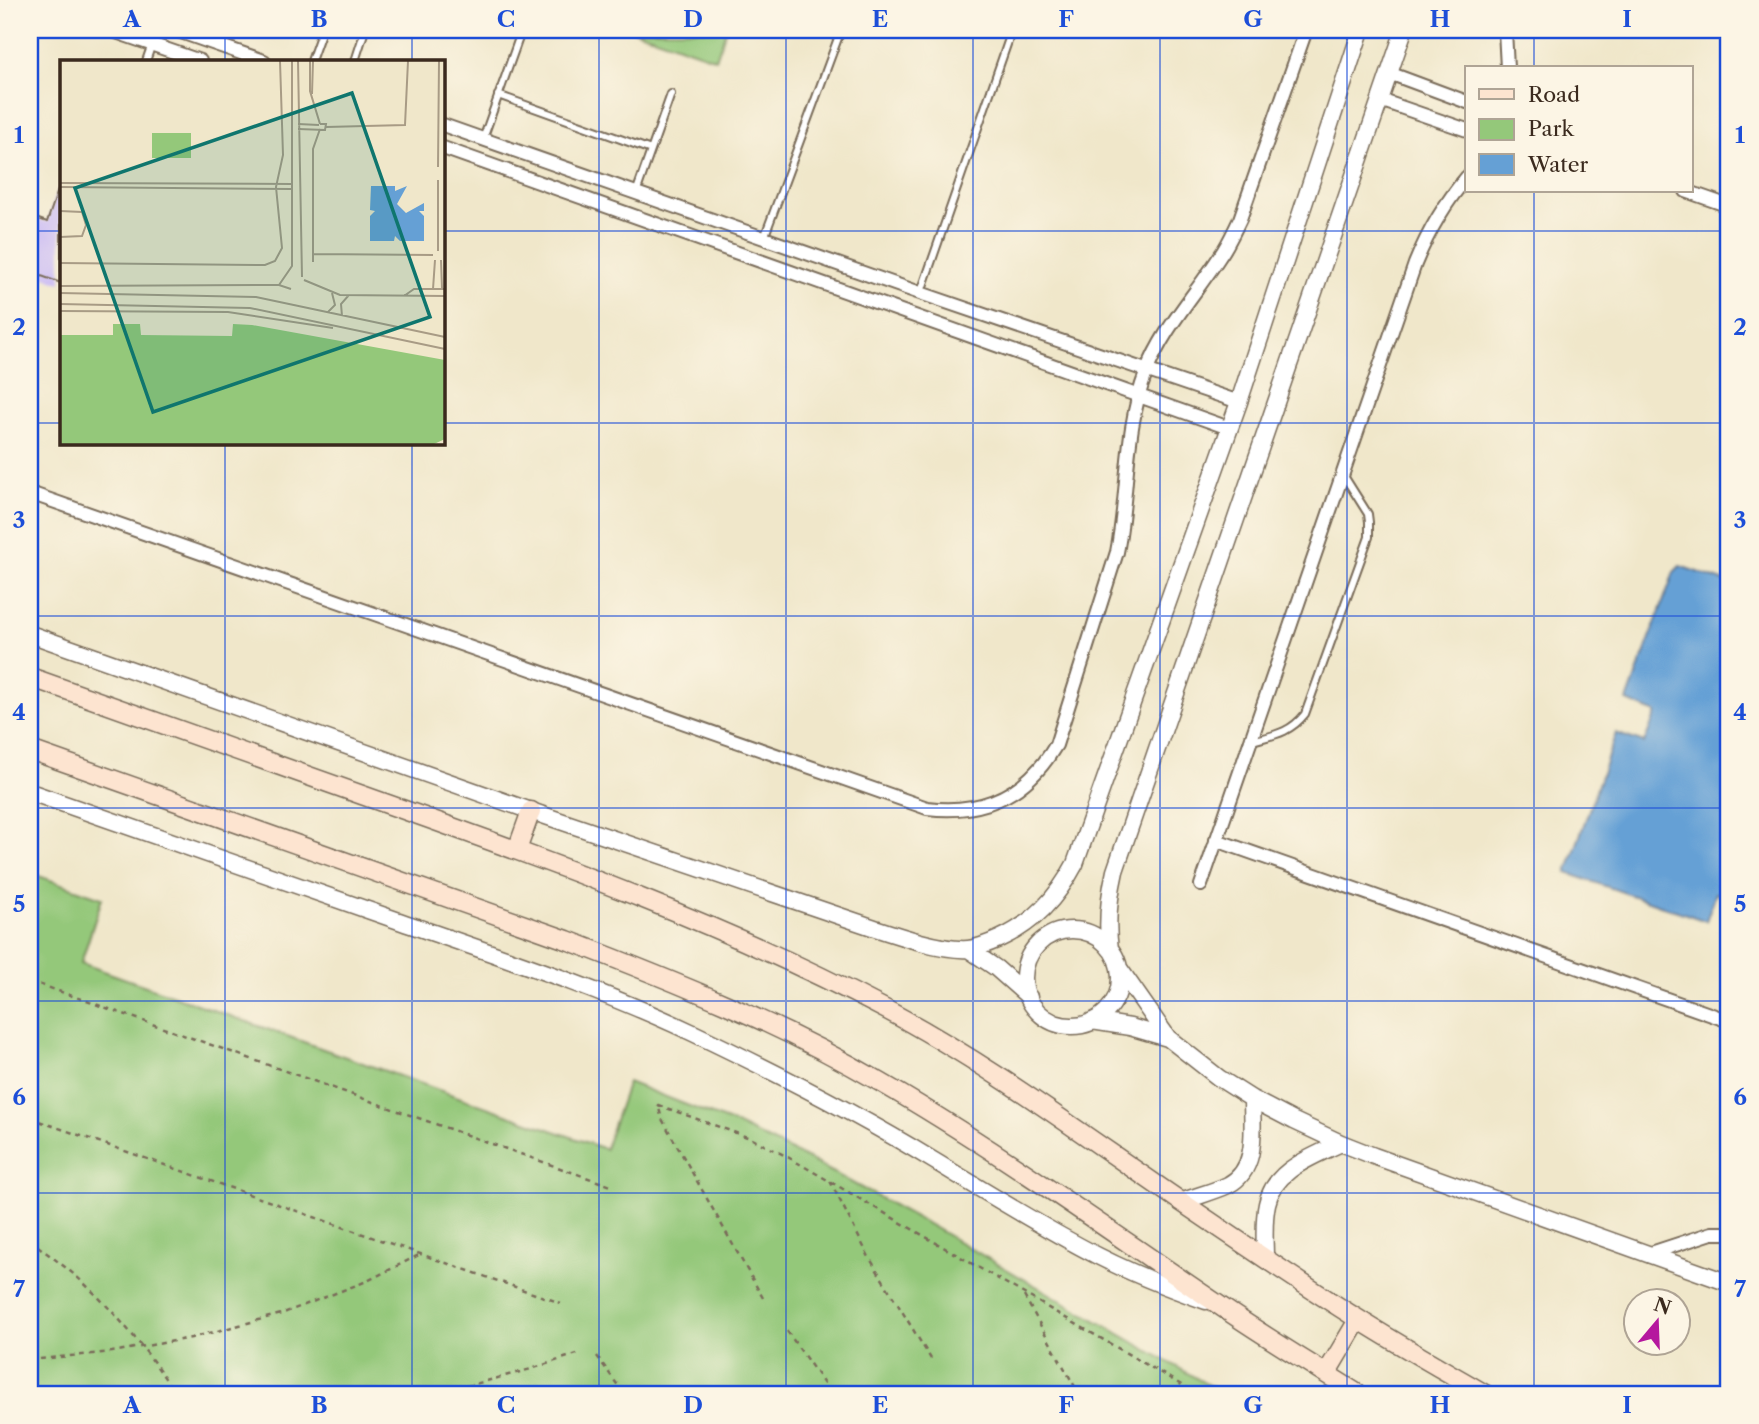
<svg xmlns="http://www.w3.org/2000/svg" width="1759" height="1424" font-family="'Libre Caslon Text',serif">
  <rect width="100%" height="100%" fill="#fcf5e5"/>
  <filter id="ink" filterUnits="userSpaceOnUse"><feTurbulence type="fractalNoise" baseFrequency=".0143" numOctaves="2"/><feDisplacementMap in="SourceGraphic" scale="14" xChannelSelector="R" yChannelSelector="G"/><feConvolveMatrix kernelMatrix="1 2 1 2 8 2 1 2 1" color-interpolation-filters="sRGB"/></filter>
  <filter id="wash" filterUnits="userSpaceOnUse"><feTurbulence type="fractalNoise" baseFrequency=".00686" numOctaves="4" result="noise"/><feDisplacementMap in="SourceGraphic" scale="28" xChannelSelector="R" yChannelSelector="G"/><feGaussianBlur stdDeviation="1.57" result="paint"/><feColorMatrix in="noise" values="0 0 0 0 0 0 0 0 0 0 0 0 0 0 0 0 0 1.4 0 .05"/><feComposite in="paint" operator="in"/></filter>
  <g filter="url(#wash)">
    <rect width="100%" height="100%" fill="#f0e7ca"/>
    <!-- green -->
    <path fill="#94c87a" stroke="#68794c" stroke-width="2" d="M633,30H726L716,59Z
      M30,873L102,898L81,963L605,1149L628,1082L735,1124L808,1159L928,1224L1224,1394H30Z"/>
    <!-- water -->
    <path fill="#65a0d5" stroke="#50657a" stroke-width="2" d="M1680,566L1729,583V898L1716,893L1706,921L1567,873L1616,733L1644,743L1656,713L1627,701L1674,572Z"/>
    <g id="blocks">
      <!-- building -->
      <path fill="#bdacf8" d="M59,187H61V283L30,272L37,251L30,248V216L47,222Z"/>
    </g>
  </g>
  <g filter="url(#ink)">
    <use href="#blocks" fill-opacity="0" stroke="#7a6c5a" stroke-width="2"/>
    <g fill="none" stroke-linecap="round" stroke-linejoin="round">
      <!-- service casing -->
      <g stroke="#7a6c5a" stroke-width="10">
        <path id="service" d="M146,61L152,44
          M311,61L322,30
          M355,61L365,30
          M498,95L651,150
          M483,139L520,35
          M636,193L671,94
          M764,238L841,30
          M921,292L1012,30
          M1252,741C1274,735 1290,733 1305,714L1369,537V522L1368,514L1344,476"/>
      </g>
      <!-- minor casing -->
      <g stroke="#7a6c5a" stroke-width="16">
        <path id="minor" d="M110,30L200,61
          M175,30L264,61
          M1505,30L1507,68
          M1389,73L1467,102
          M1380,100L1467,130
          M443,125L920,293L1239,402
          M443,148L1229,428
          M1686,191L1729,206
          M30,493L927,808C984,815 1027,794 1056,745L1117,552C1129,493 1124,430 1146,373C1162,330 1195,295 1220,256C1228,245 1234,231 1240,219L1306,30
          M1216,840L1729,1021
          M1201,885L1415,264C1428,232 1444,204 1467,177
          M1648,1254L1712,1233H1729"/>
      </g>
      <!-- tertiary casing -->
      <g stroke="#7a6c5a" stroke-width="19">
        <path id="tertiary" d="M30,634L531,811L872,927C896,935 943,951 968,949C978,948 990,943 999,939C1034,923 1057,898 1075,864L1239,402L1361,30
          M30,792C154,835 278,878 402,922C499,956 598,988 691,1032C773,1071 854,1112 931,1159C986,1192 1041,1227 1098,1256C1133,1274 1169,1288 1206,1301
          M1024 978a48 48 0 1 1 96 0a48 48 0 1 1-96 0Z
          M968,949L996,968L1029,997
          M1110,949C1106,922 1109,897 1115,871L1404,30
          M1119,968L1168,1038L1219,1078L1252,1099L1294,1121L1341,1143L1374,1156L1729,1283
          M1092,1021L1130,1027L1168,1038
          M1181,1202C1196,1196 1213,1192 1228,1185C1259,1169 1252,1128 1252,1099
          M1265,1259C1265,1241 1263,1221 1267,1204C1274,1169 1313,1157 1341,1143"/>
      </g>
      <!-- secondary casing -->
      <g stroke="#7a6c5a" stroke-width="21">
        <path id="secondary" d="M30,677C151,720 272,763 393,806C560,865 727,926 885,1009C989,1064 1083,1135 1180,1201C1239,1241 1297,1281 1358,1319C1399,1345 1442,1369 1485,1394
          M30,750L567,940C674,981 781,1024 880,1082C996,1149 1105,1228 1216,1303C1262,1335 1311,1364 1358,1394
          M517,850L531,811
          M1326,1374L1358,1320"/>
      </g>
      <!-- path -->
      <path stroke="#7a6c5a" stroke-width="2.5" stroke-dasharray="5 5" stroke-linecap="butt" d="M30,981L614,1187
        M30,1118L561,1303
        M830,1181L869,1257L931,1359
        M30,1240C45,1252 62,1264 77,1277C112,1308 151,1354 175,1394
        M1024,1296L1079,1394
        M763,1298L662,1119L658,1105L750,1138L786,1156L1197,1394
        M787,1331L831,1394
        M597,1356L624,1394
        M30,1360L112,1352L191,1338L281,1314L367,1281L421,1254
        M951,1389L955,1394
        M438,1394L531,1369L580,1353"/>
      <!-- service -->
      <use href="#service" stroke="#fff" stroke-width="6"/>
      <!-- minor -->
      <use href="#minor" stroke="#fff" stroke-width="12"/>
      <!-- tertiary -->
      <use href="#tertiary" stroke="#fff" stroke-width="16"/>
      <!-- secondary -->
      <use href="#secondary" stroke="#fde4d0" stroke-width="18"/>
    </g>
  </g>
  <!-- grid -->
  <path fill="none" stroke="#1d4ed8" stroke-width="2" stroke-opacity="0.55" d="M225,30V61M412,30V61M599,30V1394M786,30V1394M973,30V1394M1160,30V1394M1347,30V1394M1534,30V68M1534,191V1394M30,231H61M443,231H1729M30,423H61M443,423H1729M225,443V1394M412,443V1394M30,616H1729M30,808H1729M30,1001H1729M30,1193H1729"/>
  <!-- overview -->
  <g transform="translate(60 60)">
    <rect width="385" height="385" fill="#f0e7ca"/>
    <path d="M92,73H131V98H92ZM53,264H80L81,275L172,276L173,264L192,265L385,300V379L374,384H0V275H53Z" fill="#94c87a"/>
    <path d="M311,126H335V131L347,126L337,144L346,153L364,143V151H359L364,156V181H340L335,176L334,181H310V156L315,151L310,150Z" fill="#65a0d5"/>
    <path fill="none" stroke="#a89b85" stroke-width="2" d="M238,1L242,217M250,1V31L260,64M252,34L253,1M238,64L259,65M266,67L345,65L348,1M238,69L265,70L266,64H260M378,107L379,1M378,120V191M0,123L232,124M0,127L232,129M0,151L22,152L26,165L22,176L0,177M253,194L373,195M381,200L382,229M253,202V89L260,69M0,203L205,205L215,201L222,188L216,127L223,95L220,1M244,220L280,235L385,236M219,225L232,206V1M0,226L219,225L231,229M373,229L375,200M0,233L196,237L385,277M344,236L354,229H385M0,244L190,248L385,289M0,251L168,252L273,268M268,252L275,245L272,233M282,256L281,244L289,235"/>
    <path fill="#0f766e" fill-opacity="0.15" stroke="#0f766e" stroke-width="3.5" d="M292,33L370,257L93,352L15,128Z"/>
    <rect width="385" height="385" fill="none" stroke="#3b2a1e" stroke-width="3.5"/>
  </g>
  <!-- margin -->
  <rect width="1759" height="1424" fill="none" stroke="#fcf5e5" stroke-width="77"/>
  <!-- legend -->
  <rect x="1465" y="66" width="228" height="126" fill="#fcf5e5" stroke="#afa495" stroke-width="2"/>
  <rect x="1479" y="89" width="35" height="10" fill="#fde4d0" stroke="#afa495" stroke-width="2"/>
  <text x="1528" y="102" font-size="21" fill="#3b2a1e">Road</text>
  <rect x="1479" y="119" width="35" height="21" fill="#94c87a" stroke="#afa495" stroke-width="2"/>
  <text x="1528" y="136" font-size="21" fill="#3b2a1e">Park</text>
  <rect x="1479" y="154" width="35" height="21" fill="#65a0d5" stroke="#afa495" stroke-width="2"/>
  <text x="1528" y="172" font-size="21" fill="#3b2a1e">Water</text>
  <!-- north arrow -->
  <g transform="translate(1657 1322) rotate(19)"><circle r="33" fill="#fcf5e5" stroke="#afa495" stroke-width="2"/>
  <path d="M0-5L12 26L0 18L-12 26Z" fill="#b5179e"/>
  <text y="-10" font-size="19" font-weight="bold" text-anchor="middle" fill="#3b2a1e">N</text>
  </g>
  <rect x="38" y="38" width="1682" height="1348" fill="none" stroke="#1d4ed8" stroke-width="2.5"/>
  <g font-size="23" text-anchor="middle" font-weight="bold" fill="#1d4ed8">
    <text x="132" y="27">A</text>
    <text x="319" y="27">B</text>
    <text x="506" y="27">C</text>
    <text x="693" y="27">D</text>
    <text x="880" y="27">E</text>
    <text x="1066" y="27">F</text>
    <text x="1253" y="27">G</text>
    <text x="1440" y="27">H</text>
    <text x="1627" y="27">I</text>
    <text x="19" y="143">1</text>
    <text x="1740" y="143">1</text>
    <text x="19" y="335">2</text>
    <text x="1740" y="335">2</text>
    <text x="19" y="528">3</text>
    <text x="1740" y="528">3</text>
    <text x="19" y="720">4</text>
    <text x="1740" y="720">4</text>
    <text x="19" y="912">5</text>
    <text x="1740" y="912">5</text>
    <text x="19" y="1105">6</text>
    <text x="1740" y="1105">6</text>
    <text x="19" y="1297">7</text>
    <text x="1740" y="1297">7</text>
    <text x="132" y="1413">A</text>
    <text x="319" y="1413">B</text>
    <text x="506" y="1413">C</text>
    <text x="693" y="1413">D</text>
    <text x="880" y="1413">E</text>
    <text x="1066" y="1413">F</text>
    <text x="1253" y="1413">G</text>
    <text x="1440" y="1413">H</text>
    <text x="1627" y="1413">I</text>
  </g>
</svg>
